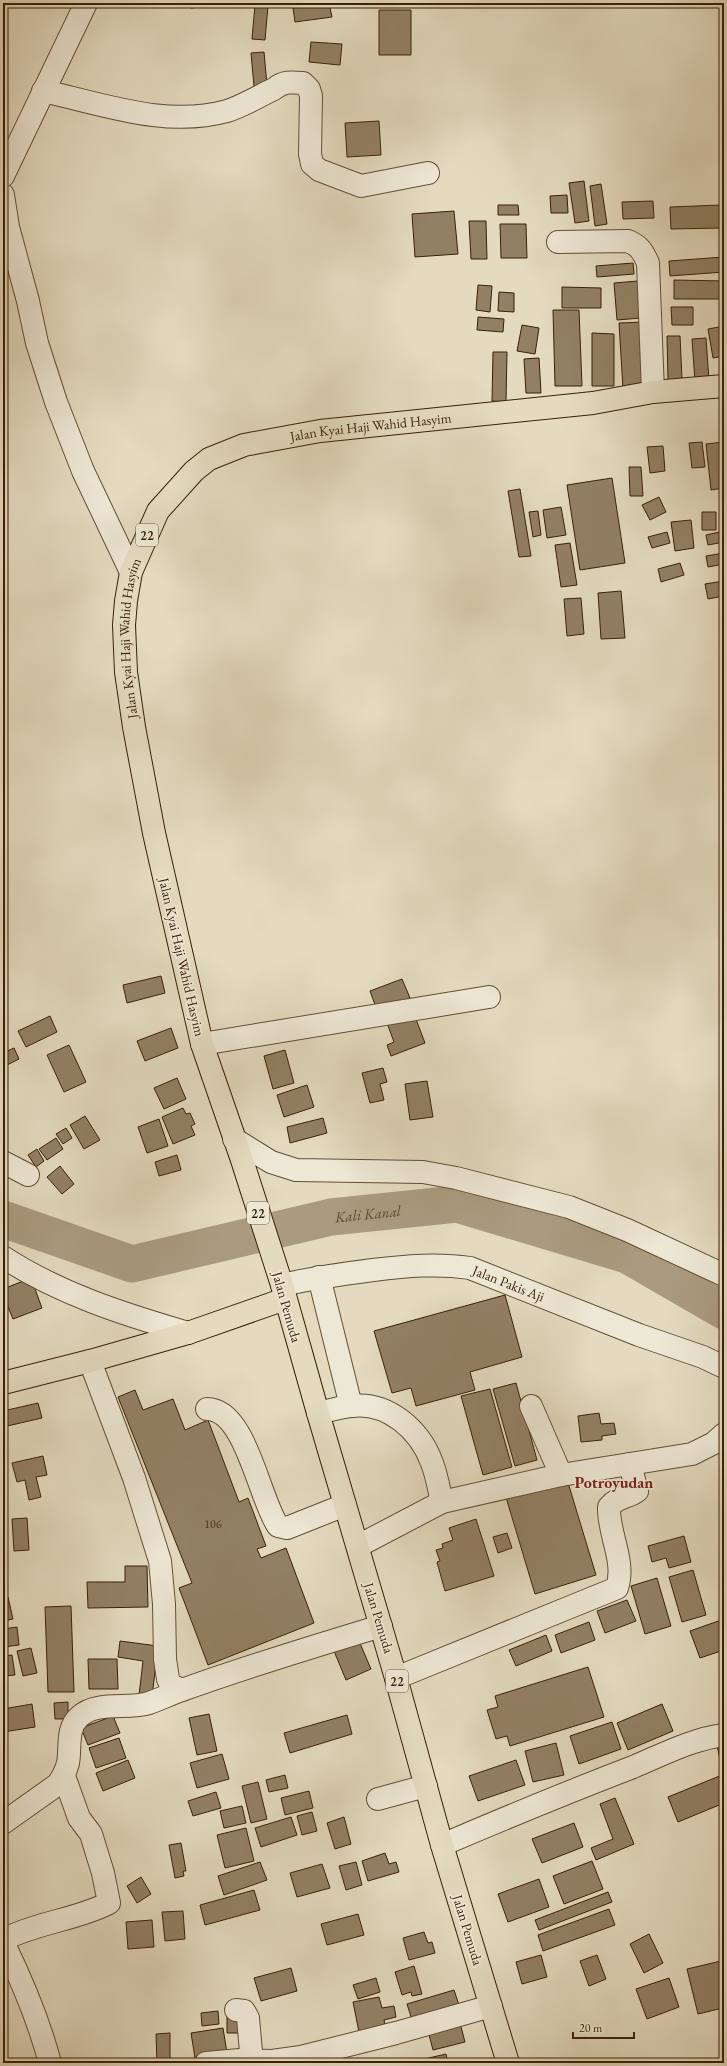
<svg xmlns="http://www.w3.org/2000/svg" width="727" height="2066" font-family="'EB Garamond',serif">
  <rect width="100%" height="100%" fill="#e3dabf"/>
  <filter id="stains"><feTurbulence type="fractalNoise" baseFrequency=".005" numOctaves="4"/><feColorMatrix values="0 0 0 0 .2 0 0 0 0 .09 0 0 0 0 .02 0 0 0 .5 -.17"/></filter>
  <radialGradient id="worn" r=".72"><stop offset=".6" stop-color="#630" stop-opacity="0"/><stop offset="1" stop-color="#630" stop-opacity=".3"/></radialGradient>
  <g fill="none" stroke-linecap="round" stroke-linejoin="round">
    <!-- river -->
    <path stroke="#aa9a7f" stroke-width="37" id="s1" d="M3,1219L132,1264L331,1217L457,1204L627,1255L724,1311"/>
  </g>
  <!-- building -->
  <path fill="#928065" stroke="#3b1f03" d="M190,3H233V4L191,8Z
    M329,3L332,17L295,22L293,8Z
    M255,5L268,6L265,40L252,39Z
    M379,10H411V55H379Z
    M311,42L342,44L340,65L309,62Z
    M264,52L267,85L254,86L251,53Z
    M379,121L381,155L347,157L345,123Z
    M584,181L589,221L575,223L569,183Z
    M601,184L607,224L595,226L590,186Z
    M567,195L568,213H551L550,196Z
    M653,201L654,218L623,219L622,202Z
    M498,205H518L519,215H498Z
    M721,205L722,228L671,229L670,207Z
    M454,211L458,254L415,257L412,214Z
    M469,221H486L487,259H471Z
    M500,224H526L527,258H501Z
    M724,257V272L670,276L669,261Z
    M633,263L634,274L597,277L596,266Z
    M674,280L724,281V299H674Z
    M638,281L641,318L617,320L614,283Z
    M478,285L492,286L490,312L476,310Z
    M562,287L601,288V308H562Z
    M499,292L514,293V312L498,311Z
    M671,307H693V325H672Z
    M553,310H579L582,386H555Z
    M478,317L504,319L503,332L477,330Z
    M644,322L645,390L623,389L619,323Z
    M522,325L539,328L535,354L517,351Z
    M724,326V356L713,358L708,329Z
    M592,333L614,334V386H592Z
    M667,336H680L682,379L668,380Z
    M706,338L709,381L695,382L692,339Z
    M493,352H507L506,402L492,401Z
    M539,358L541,393H526L524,359Z
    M702,442L705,467L692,468L689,443Z
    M724,442V488L711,490L706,444Z
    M663,446L665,471L650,473L647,447Z
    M629,467H641L643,496H630Z
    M612,478L625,563L580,570L567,485Z
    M520,489L531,556L519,557L508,491Z
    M659,497L666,512L650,520L642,505Z
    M561,507L566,535L547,538L543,510Z
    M538,511L541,535L533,537L529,512Z
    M702,512H716V530H702Z
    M691,520L694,548L675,551L671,522Z
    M724,531V542L708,545L706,535Z
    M667,532L670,543L652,548L648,537Z
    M570,543L577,585L561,587L555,545Z
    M724,553V564L708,567L706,556Z
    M680,563L684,575L661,582L658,569Z
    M724,581V596L708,599L705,584Z
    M621,591L625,638L601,639L598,593Z
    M581,598L584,634L567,636L564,599Z
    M161,976L165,993L127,1003L123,985Z
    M402,979L410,998L377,1010L370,991Z
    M414,1014L425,1043L391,1056L387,1045L394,1042L387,1023Z
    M50,1016L57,1032L26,1047L18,1031Z
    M171,1028L178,1048L145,1061L137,1041Z
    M69,1045L86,1082L64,1092L47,1055Z
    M14,1048L19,1059L3,1067V1053Z
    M285,1050L294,1083L273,1089L264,1056Z
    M383,1068L387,1082L380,1084L384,1100L370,1103L362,1073Z
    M177,1078L186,1099L164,1109L154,1088Z
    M427,1081L433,1117L410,1120L405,1084Z
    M307,1085L314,1107L284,1117L277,1095Z
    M183,1108L186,1114L190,1113L195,1124L191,1126L195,1135L173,1144L162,1117Z
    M85,1116L100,1140L84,1149L70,1125Z
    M323,1118L327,1133L290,1143L287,1127Z
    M159,1119L168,1146L147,1153L138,1127Z
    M66,1128L72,1138L63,1144L56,1134Z
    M56,1138L63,1149L47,1160L39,1149Z
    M37,1149L44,1161L36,1167L28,1155Z
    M177,1155L181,1170L159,1176L155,1162Z
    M60,1166L74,1184L62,1194L47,1177Z
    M31,1278L42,1308L13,1319L3,1294V1289Z
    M505,1295L522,1357L470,1372L475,1390L416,1406L411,1388L392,1393L374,1331Z
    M516,1383L537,1460L515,1466L493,1389Z
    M490,1389L512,1467L483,1475L461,1396Z
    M135,1390L143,1410L173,1399L185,1430L208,1420L239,1502L248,1498L266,1546L257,1549L261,1558L286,1548L314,1623L208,1665L179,1588L192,1583L118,1397Z
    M38,1403L42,1418L3,1427V1411Z
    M599,1413L601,1424L614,1423L616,1434L602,1436V1440L581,1442L578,1416Z
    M43,1456L47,1475L36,1477L41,1497L29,1500L25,1480L17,1482L12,1463Z
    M566,1476L596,1575L535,1594L505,1494Z
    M27,1518L29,1550L14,1551L12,1519Z
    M476,1519L494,1576L445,1591L437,1562L440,1561L436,1550L443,1548L442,1544L453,1540L449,1528Z
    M507,1533L512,1548L498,1553L493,1537Z
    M684,1536L691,1562L669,1568L666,1558L652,1562L648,1546Z
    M125,1566H147L148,1607L88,1608L87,1582H125Z
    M693,1570L706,1615L682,1622L669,1577Z
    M724,1575V1590L721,1576Z
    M657,1578L671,1626L645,1634L631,1586Z
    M8,1597L13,1619L3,1621V1598Z
    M627,1600L636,1621L605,1633L597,1611Z
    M71,1606L74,1692H48L45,1607Z
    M724,1619V1650L700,1658L690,1631Z
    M589,1622L595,1640L561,1653L555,1635Z
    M17,1627L19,1645L3,1647V1629Z
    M546,1635L552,1651L516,1666L509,1650Z
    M120,1641L158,1646L152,1697L139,1695L143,1661L118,1657Z
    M359,1641L371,1669L346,1680L334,1651Z
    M31,1648L37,1673L23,1676L17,1651Z
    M12,1655L15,1675L3,1676V1656Z
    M88,1659H117L118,1689H89Z
    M588,1667L604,1717L510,1746L507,1736L496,1739L487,1710L498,1707L495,1696Z
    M68,1702V1719H55L54,1703Z
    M32,1704L35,1727L3,1732V1709Z
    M662,1704L673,1731L628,1750L617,1723Z
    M209,1714L217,1751L197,1755L189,1718Z
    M347,1715L352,1734L290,1753L284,1733Z
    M113,1716L120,1733L88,1745L81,1728Z
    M612,1722L621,1749L579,1764L570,1736Z
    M119,1738L126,1758L96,1768L89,1748Z
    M556,1743L564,1775L533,1782L525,1751Z
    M724,1744V1774H723L717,1745Z
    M222,1754L229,1779L197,1788L190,1763Z
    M128,1760L135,1778L103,1791L96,1773Z
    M516,1760L525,1785L478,1801L469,1776Z
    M285,1775L288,1788L269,1792L266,1780Z
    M722,1775L724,1779V1803L678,1822L668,1797Z
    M258,1782L267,1819L251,1823L242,1786Z
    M309,1791L313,1808L285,1815L281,1798Z
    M216,1792L221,1808L193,1816L188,1801Z
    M615,1798L634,1844L596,1860L591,1848L613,1839L600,1804Z
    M242,1806L246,1823L224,1828L220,1811Z
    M312,1812L317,1831L302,1835L297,1816Z
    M291,1817L297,1835L261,1847L255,1828Z
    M344,1817L351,1844L335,1849L327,1823Z
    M574,1823L583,1847L542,1863L532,1839Z
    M246,1828L254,1861L225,1868L217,1835Z
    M181,1843L186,1871H183L184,1876L175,1878L169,1845Z
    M385,1853L389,1864L396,1862L399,1872L368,1881L362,1861Z
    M592,1861L603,1889L564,1904L553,1876Z
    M260,1862L267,1880L224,1895L218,1876Z
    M356,1862L362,1885L346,1890L339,1866Z
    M322,1864L330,1888L297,1897L290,1873Z
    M141,1877L151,1894L137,1903L127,1886Z
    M539,1879L549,1907L508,1922L498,1894Z
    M254,1890L260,1910L205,1925L200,1905Z
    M608,1892L612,1902L539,1930L535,1920Z
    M609,1909L615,1925L543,1951L538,1935Z
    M183,1911L185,1939L165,1941L162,1912Z
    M358,1914L364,1935L327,1945L321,1924Z
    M152,1920L154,1947L128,1949L126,1922Z
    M424,1932L428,1943L432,1942L435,1953L409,1960L403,1938Z
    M649,1934L663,1963L644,1973L630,1944Z
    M541,1955L547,1977L522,1984L516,1962Z
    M597,1955L606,1979L589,1986L580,1961Z
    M721,1961L724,1972V1989L719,1991L723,2008L698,2014L687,1969Z
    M414,1966L422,1994L412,1996L411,1992L402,1995L395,1972Z
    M291,1968L297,1991L261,2001L254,1978Z
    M376,1978L380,1992L358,1999L353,1985Z
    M669,1978L679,2007L647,2019L636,1989Z
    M454,1990L459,2005L412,2020L407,2004Z
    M379,1997L382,2008L394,2006L396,2017L384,2020L387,2032L360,2037L353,2002Z
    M218,2011L219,2024L202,2026L201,2013Z
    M240,2015V2033H227V2016Z
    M460,2023L465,2042L433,2050L428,2031Z
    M223,2028L227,2053L195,2058L191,2033Z
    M170,2033V2063H157L156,2034Z
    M446,2054L448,2063H407Z"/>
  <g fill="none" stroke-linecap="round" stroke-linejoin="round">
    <!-- minor casing -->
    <g stroke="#654e32" stroke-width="24">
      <g id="minor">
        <path d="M43,91C103,104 166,128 227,111C243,106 259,96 274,89C284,81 291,82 303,83L309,89L311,96L310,154L312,164L319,170L361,186L428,173"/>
        <path d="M3,176L86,3"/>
        <path d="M3,195L8,227L28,301L37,343L56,402L83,471L131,572"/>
        <path d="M558,242L628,241C640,246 643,252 648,263L653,392"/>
        <path d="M202,1044L489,997"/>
        <path d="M234,1139L271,1162L296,1170L423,1172L456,1178L569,1207L627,1230L724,1275"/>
        <path d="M3,1162L28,1175"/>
        <path d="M3,1257C60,1294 123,1314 188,1333"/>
        <path d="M319,1277L351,1406"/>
        <path id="s2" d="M282,1285C312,1278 342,1274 373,1270C406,1266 437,1263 470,1268L639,1335L703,1357L724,1367"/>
        <path d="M90,1361L134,1478L160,1561L164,1604L165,1659L168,1679L171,1685L182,1690"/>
        <path d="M207,1409C246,1409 259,1499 278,1526L287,1528L345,1505"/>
        <path d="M318,1413C328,1411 340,1407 351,1406C388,1401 420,1430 432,1463C437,1476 439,1490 442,1502"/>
        <path d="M561,1475L692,1454L714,1443L724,1434"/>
        <path d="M358,1546L442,1502L561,1475L531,1406"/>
        <path d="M396,1678L617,1588C626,1561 608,1534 609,1507C619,1495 629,1498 637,1491L630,1464"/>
        <path d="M378,1799L426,1786"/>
        <path d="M3,1823L58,1784C63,1777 66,1771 68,1763C71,1747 66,1729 79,1717C97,1700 127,1710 149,1703C160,1699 171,1694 182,1690C248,1666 315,1646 381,1626"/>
        <path d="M442,1845C505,1818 568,1792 633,1767C662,1755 692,1739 724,1735"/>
        <path d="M236,2010L244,2011L248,2018L252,2063"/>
        <path d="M50,2063C39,2021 23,1983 4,1944L5,1939C38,1922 76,1920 109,1903L103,1873L91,1834L79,1818L64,1776"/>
        <path d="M206,2063L240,2060L272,2061L301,2057L396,2033L491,2006"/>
      </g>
    </g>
    <!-- major casing -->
    <g stroke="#3b1f03" stroke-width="24">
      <path id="major" d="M3,1383L90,1361L188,1333L285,1299"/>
    </g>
    <!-- highway casing -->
    <g stroke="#3b1f03" stroke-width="24">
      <g id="highway">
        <path id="s3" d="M508,2063L442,1845L396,1678L318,1413L282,1285L242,1160L202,1044L154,833L134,727L126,672L124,625L126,601L131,572L158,511L194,471L209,459L244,445L320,431L593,403L653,392L724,386"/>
      </g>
    </g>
    <!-- minor -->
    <use href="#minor" stroke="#ede7d5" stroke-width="22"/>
    <!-- major -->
    <use href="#major" stroke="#e3dabf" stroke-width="22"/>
    <!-- highway -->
    <use href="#highway" stroke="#e3dabf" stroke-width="22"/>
  </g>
  <g text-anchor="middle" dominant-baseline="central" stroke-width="3.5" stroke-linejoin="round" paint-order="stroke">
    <!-- number labels -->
    <g font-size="12" fill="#51371c">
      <text x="213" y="1524">106</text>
    </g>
    <!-- shield labels -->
    <g fill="#ede7d5" stroke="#705b42" stroke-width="1">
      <rect x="136" y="524" width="22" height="22" rx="3"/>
      <rect x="247" y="1202" width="22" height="22" rx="3"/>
      <rect x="386" y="1670" width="22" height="22" rx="3"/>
    </g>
    <g font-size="13" font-weight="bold" fill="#3b1f03">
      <text x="147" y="535">22</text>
      <text x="258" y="1213">22</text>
      <text x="397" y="1681">22</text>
    </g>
    <!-- street labels -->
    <g font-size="14" fill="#3b1f03" stroke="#ede7d5">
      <text stroke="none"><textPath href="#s3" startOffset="1850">Jalan Kyai Haji Wahid Hasyim</textPath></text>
      <text stroke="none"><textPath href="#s3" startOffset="1478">Jalan Kyai Haji Wahid Hasyim</textPath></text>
      <text transform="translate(182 957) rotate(77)">Jalan Kyai Haji Wahid Hasyim</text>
      <text stroke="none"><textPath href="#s2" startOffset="231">Jalan Pakis Aji</textPath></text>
      <text transform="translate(287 1307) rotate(74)">Jalan Pemuda</text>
      <text transform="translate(379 1618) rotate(73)">Jalan Pemuda</text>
      <text transform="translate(468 1930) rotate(73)">Jalan Pemuda</text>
    </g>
    <!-- water labels -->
    <g font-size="15" font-style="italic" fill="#624a2e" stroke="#ede7d5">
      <text stroke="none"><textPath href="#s1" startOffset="378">Kali Kanal</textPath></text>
    </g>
    <!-- quarter labels -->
    <g font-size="16" font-weight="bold" fill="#7a1f14" stroke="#ede7d5">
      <text x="614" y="1482">Potroyudan</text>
    </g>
  </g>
  <!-- margin -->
  <rect width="727" height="2066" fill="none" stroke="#e3dabf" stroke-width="16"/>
  <rect x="4" y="4" width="719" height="2058" fill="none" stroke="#3b1f03" stroke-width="2"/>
  <rect x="8" y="8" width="711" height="2050" fill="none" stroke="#3b1f03"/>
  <!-- scale -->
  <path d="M573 2032v6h61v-6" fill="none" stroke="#3b1f03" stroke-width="2"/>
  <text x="579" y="2032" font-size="12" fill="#3b1f03" stroke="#ede7d5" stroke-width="3" paint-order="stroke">20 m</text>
  <rect width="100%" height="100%" filter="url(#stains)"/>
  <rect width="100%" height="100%" fill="url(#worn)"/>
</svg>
